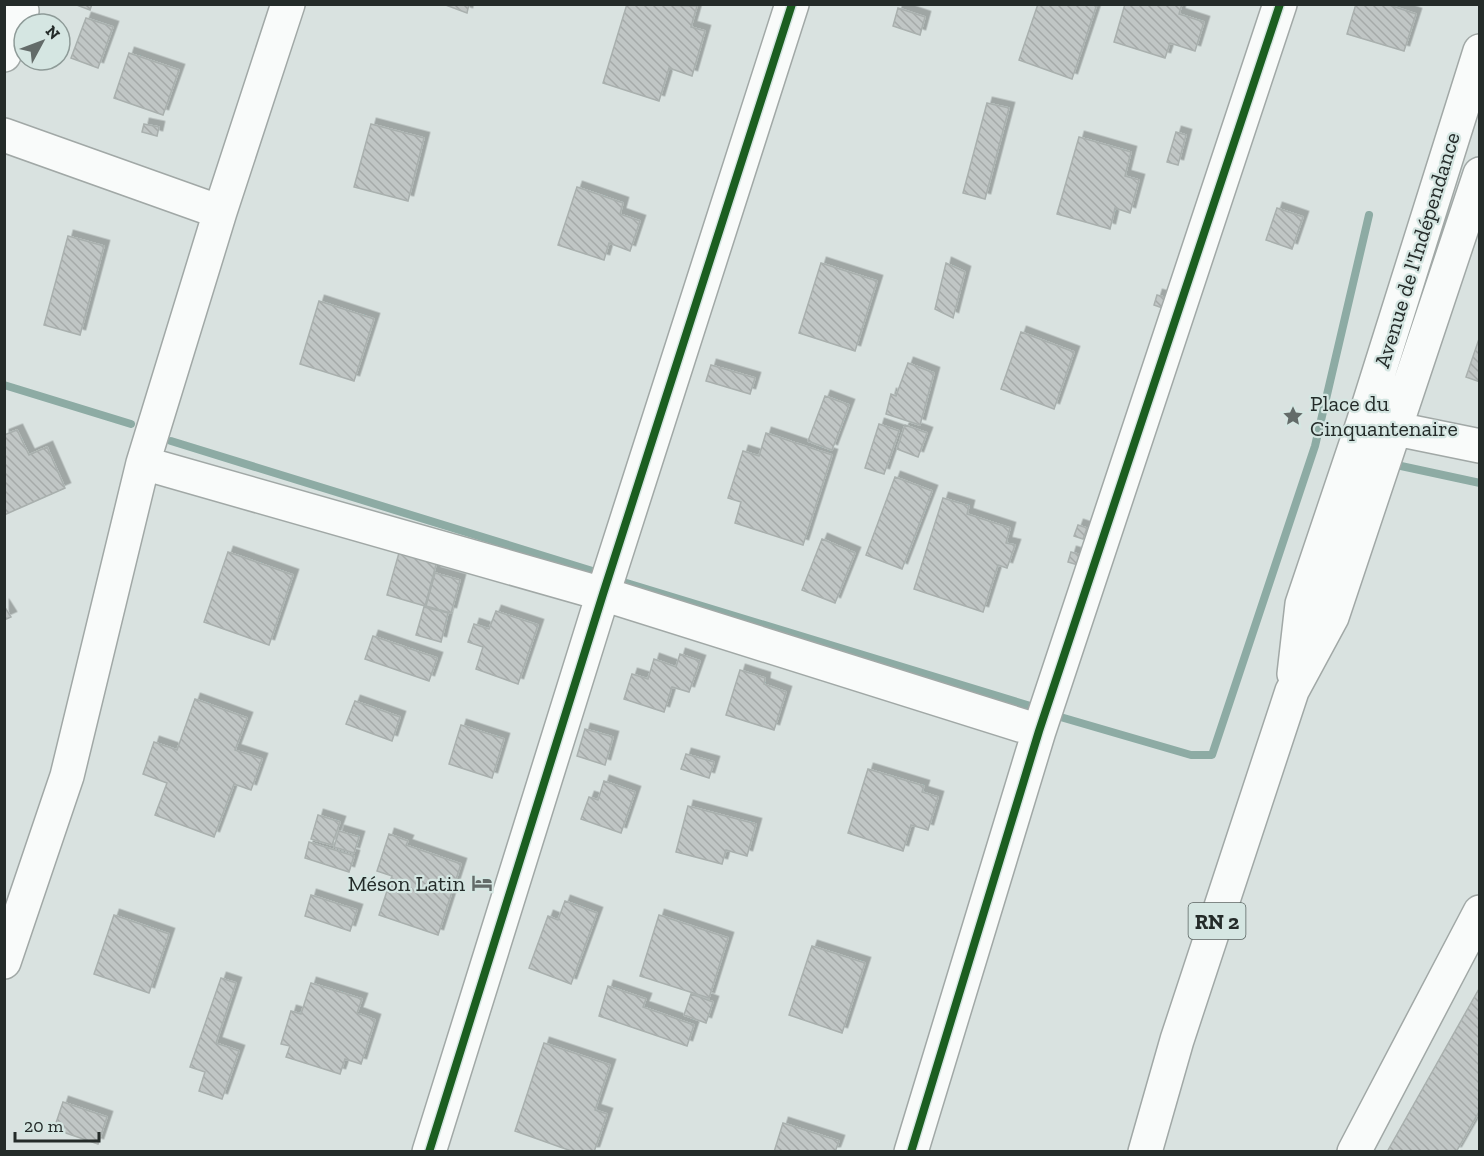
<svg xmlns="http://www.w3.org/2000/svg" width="1484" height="1156" font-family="'Zilla Slab',serif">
  <defs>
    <pattern id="building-back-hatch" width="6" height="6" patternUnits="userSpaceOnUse" patternTransform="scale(1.5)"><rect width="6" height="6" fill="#c0c6c5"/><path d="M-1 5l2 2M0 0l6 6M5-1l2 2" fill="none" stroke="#a5aaa9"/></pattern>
    <filter id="shadow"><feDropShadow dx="5.5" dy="-5.5" stdDeviation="0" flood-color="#0004"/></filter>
  </defs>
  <rect width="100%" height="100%" fill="#d9e2e0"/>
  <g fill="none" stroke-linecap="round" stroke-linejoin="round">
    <!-- stream -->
    <path stroke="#8daba4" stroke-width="8" d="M4,385L131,424
      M171,441L599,573
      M1401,466L1480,483
      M620,581L1037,708
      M1057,716L1191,755H1212L1315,446L1369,215"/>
  </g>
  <!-- building -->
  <path fill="url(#building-back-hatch)" stroke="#a9b0ae" stroke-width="1.5" filter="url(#shadow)" d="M74,4H92L90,10Z
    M443,4H469L467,13Z
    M627,4L697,6L691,27L705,31L692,76L669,68L659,101L603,83Z
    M1038,4H1097L1072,79L1019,60Z
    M1125,4H1182L1179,14L1204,22L1195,51L1170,43L1165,58L1114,42Z
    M1356,4H1386L1416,14L1404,51L1347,34Z
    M898,8L925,17L920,35L893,26Z
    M86,18L113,27L98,68L71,58Z
    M129,53L179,70L163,115L114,98Z
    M987,103L1009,108L985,199L963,193Z
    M144,124L159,127L157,136L142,132Z
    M371,124L424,138L408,201L354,187Z
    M1176,132L1186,135L1178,165L1167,162Z
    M1079,137L1131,152L1125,176L1139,180L1130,213L1115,208L1110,229L1057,214Z
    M577,187L623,203L620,214L640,221L630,251L609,243L604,260L558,245Z
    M1277,208L1303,217L1292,249L1266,240Z
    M68,236L104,246L80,335L44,325Z
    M821,263L877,281L855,351L799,333Z
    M946,263L965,272L953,318L935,309Z
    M1157,295L1174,300L1171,311L1154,305Z
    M319,301L374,319L354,381L300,364Z
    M1021,332L1074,352L1054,409L1001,389Z
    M1480,336V382L1466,377Z
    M908,363L934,373L920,425L886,414L891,394L896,396Z
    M711,365L755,378L750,394L706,381Z
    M825,396L849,405L832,450L808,441Z
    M879,424L899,431L884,474L865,468Z
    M905,425L927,433L918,457L897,449Z
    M17,430L29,455L47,447L65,488L4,515V435Z
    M766,433L832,455L803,545L735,523L741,502L728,498L743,451L759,456Z
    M895,477L932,491L902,569L866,555Z
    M943,498L969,506L967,514L1010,528L1006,543L1015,545L1007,568L998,565L983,612L914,589Z
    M1078,525L1087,528L1083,539L1074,536Z
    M822,539L855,553L835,603L802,590Z
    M401,546L438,557L425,606L387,595Z
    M228,552L293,575L269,645L204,622Z
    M1071,552L1081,555L1078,565L1068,562Z
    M435,573L460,580L451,613L426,606Z
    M4,606L11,617L4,620Z
    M424,607L448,613L441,642L416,635Z
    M496,611L538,625L518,684L476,669L483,647L468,642L474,624L489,629Z
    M373,636L437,658L429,681L365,659Z
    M680,654L700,661L689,692L672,687L664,712L624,699L632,674L648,679L654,659L676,667Z
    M740,670L765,678L764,684L786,692L774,730L726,715Z
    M195,699L247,718L235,750L262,759L251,790L234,784L214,837L155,815L167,783L143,774L154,742L177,750Z
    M355,701L400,717L392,741L346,724Z
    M461,725L504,739L492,778L449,764Z
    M585,729L613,737L605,765L577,756Z
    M686,754L714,762L709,778L681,769Z
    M868,769L924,786L922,792L938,797L928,830L911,825L903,851L848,833Z
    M604,781L635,792L621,833L581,819L589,797L598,800Z
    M688,806L756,824L747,856L726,850L722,864L676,852Z
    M318,815L340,822L332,845L311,839Z
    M339,831L359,837L354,853L334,847Z
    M389,834L408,841L406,845L461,864L438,935L379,915L392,876L377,871Z
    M309,842L354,856L349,872L305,858Z
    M311,895L357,910L350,931L305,916Z
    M565,901L597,913L571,984L529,968L548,916L558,920Z
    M114,915L169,934L149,993L94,974Z
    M659,915L728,938L709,998L640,976Z
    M812,946L865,963L842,1033L789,1015Z
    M221,978L236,983L216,1043L239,1051L222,1099L199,1091L205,1072L190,1067Z
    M311,983L362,999L357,1013L375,1020L361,1064L345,1059L340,1074L286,1057L290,1046L281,1044L291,1011L301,1014Z
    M608,986L646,999L643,1007L694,1025L687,1046L599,1016Z
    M1480,987V1110L1456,1152H1387Z
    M691,994L713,1002L706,1023L684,1015Z
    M544,1043L610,1065L595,1110L607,1114L594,1152H574L515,1131Z
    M63,1102L107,1117L98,1144L54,1129Z
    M783,1123L839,1141L835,1152H774Z"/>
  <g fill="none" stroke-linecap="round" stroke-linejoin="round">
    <!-- minor casing -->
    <g stroke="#a1a8a6" stroke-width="36">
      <path id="minor" d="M4,55L22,11
        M4,135L220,212
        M143,463L603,594L1039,731
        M4,962L67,776L143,463L220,212L288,4
        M429,1152L603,594L792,4
        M911,1152L1039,731L1280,4
        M1354,1152L1480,912"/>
    </g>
    <!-- major casing -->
    <g stroke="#a1a8a6" stroke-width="36">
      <path id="major" d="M1372,424L1480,446
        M1294,674L1302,604L1363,423L1480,51
        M1145,1152L1177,1040L1292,691L1332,617L1480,174"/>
    </g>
    <!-- minor -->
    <use href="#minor" stroke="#f9fbfa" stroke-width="33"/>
    <!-- major -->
    <use href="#major" stroke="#f9fbfa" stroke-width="33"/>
    <!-- cycleway casing -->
    <g stroke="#d5e6e2" stroke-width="11">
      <path id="cycleway" d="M429,1152L603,594L792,4
        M911,1152L1039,731L1280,4"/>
    </g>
    <!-- cycleway -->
    <use href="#cycleway" stroke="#1b5e20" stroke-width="8"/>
  </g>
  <!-- icons -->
  <defs>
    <g id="sight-bare" transform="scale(1.62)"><path d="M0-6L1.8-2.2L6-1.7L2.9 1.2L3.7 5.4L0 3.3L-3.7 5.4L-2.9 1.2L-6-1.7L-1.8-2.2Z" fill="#636b69" stroke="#d5e6e2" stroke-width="2.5" paint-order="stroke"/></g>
    <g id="hotel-bare" transform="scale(1.62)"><path d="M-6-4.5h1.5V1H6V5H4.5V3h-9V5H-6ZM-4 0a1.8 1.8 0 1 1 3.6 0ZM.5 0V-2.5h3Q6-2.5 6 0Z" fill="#636b69" stroke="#d5e6e2" stroke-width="2.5" paint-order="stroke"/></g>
  </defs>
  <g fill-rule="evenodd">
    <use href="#sight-bare" x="1293" y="416"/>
    <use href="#hotel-bare" x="482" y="883"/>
  </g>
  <g text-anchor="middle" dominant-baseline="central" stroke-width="4.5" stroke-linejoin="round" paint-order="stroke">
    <!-- shield labels -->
    <rect fill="#d5e6e2" stroke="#596360" stroke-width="1.5" x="1188.5" y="903" width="57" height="36" rx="4.5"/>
    <g font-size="21" font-weight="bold" fill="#242b29">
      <text x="1217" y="921">RN 2</text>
    </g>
    <!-- street labels -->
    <g font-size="22" fill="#242b29" stroke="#d5e6e2">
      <text transform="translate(1417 250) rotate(-73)">Avenue de l'Indépendance</text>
    </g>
    <!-- poi labels -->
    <g font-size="22" fill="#242b29" stroke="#d5e6e2" text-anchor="start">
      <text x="1310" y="403">Place du<tspan x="1310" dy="25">Cinquantenaire</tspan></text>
      <text x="465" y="883" text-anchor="end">Méson Latin</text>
    </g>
  </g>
  <!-- border -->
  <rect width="1484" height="1156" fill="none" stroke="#242b29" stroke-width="12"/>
  <!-- north arrow -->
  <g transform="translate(42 42) rotate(49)"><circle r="28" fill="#d5e6e2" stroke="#8e9b98" stroke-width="1.5"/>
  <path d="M0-4.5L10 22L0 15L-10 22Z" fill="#636b69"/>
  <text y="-9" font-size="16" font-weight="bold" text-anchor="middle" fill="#242b29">N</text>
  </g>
  <!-- scale -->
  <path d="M15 1132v9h84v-9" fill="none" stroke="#242b29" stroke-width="3"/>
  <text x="24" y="1132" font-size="18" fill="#242b29" stroke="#d5e6e2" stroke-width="4.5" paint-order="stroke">20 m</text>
</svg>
